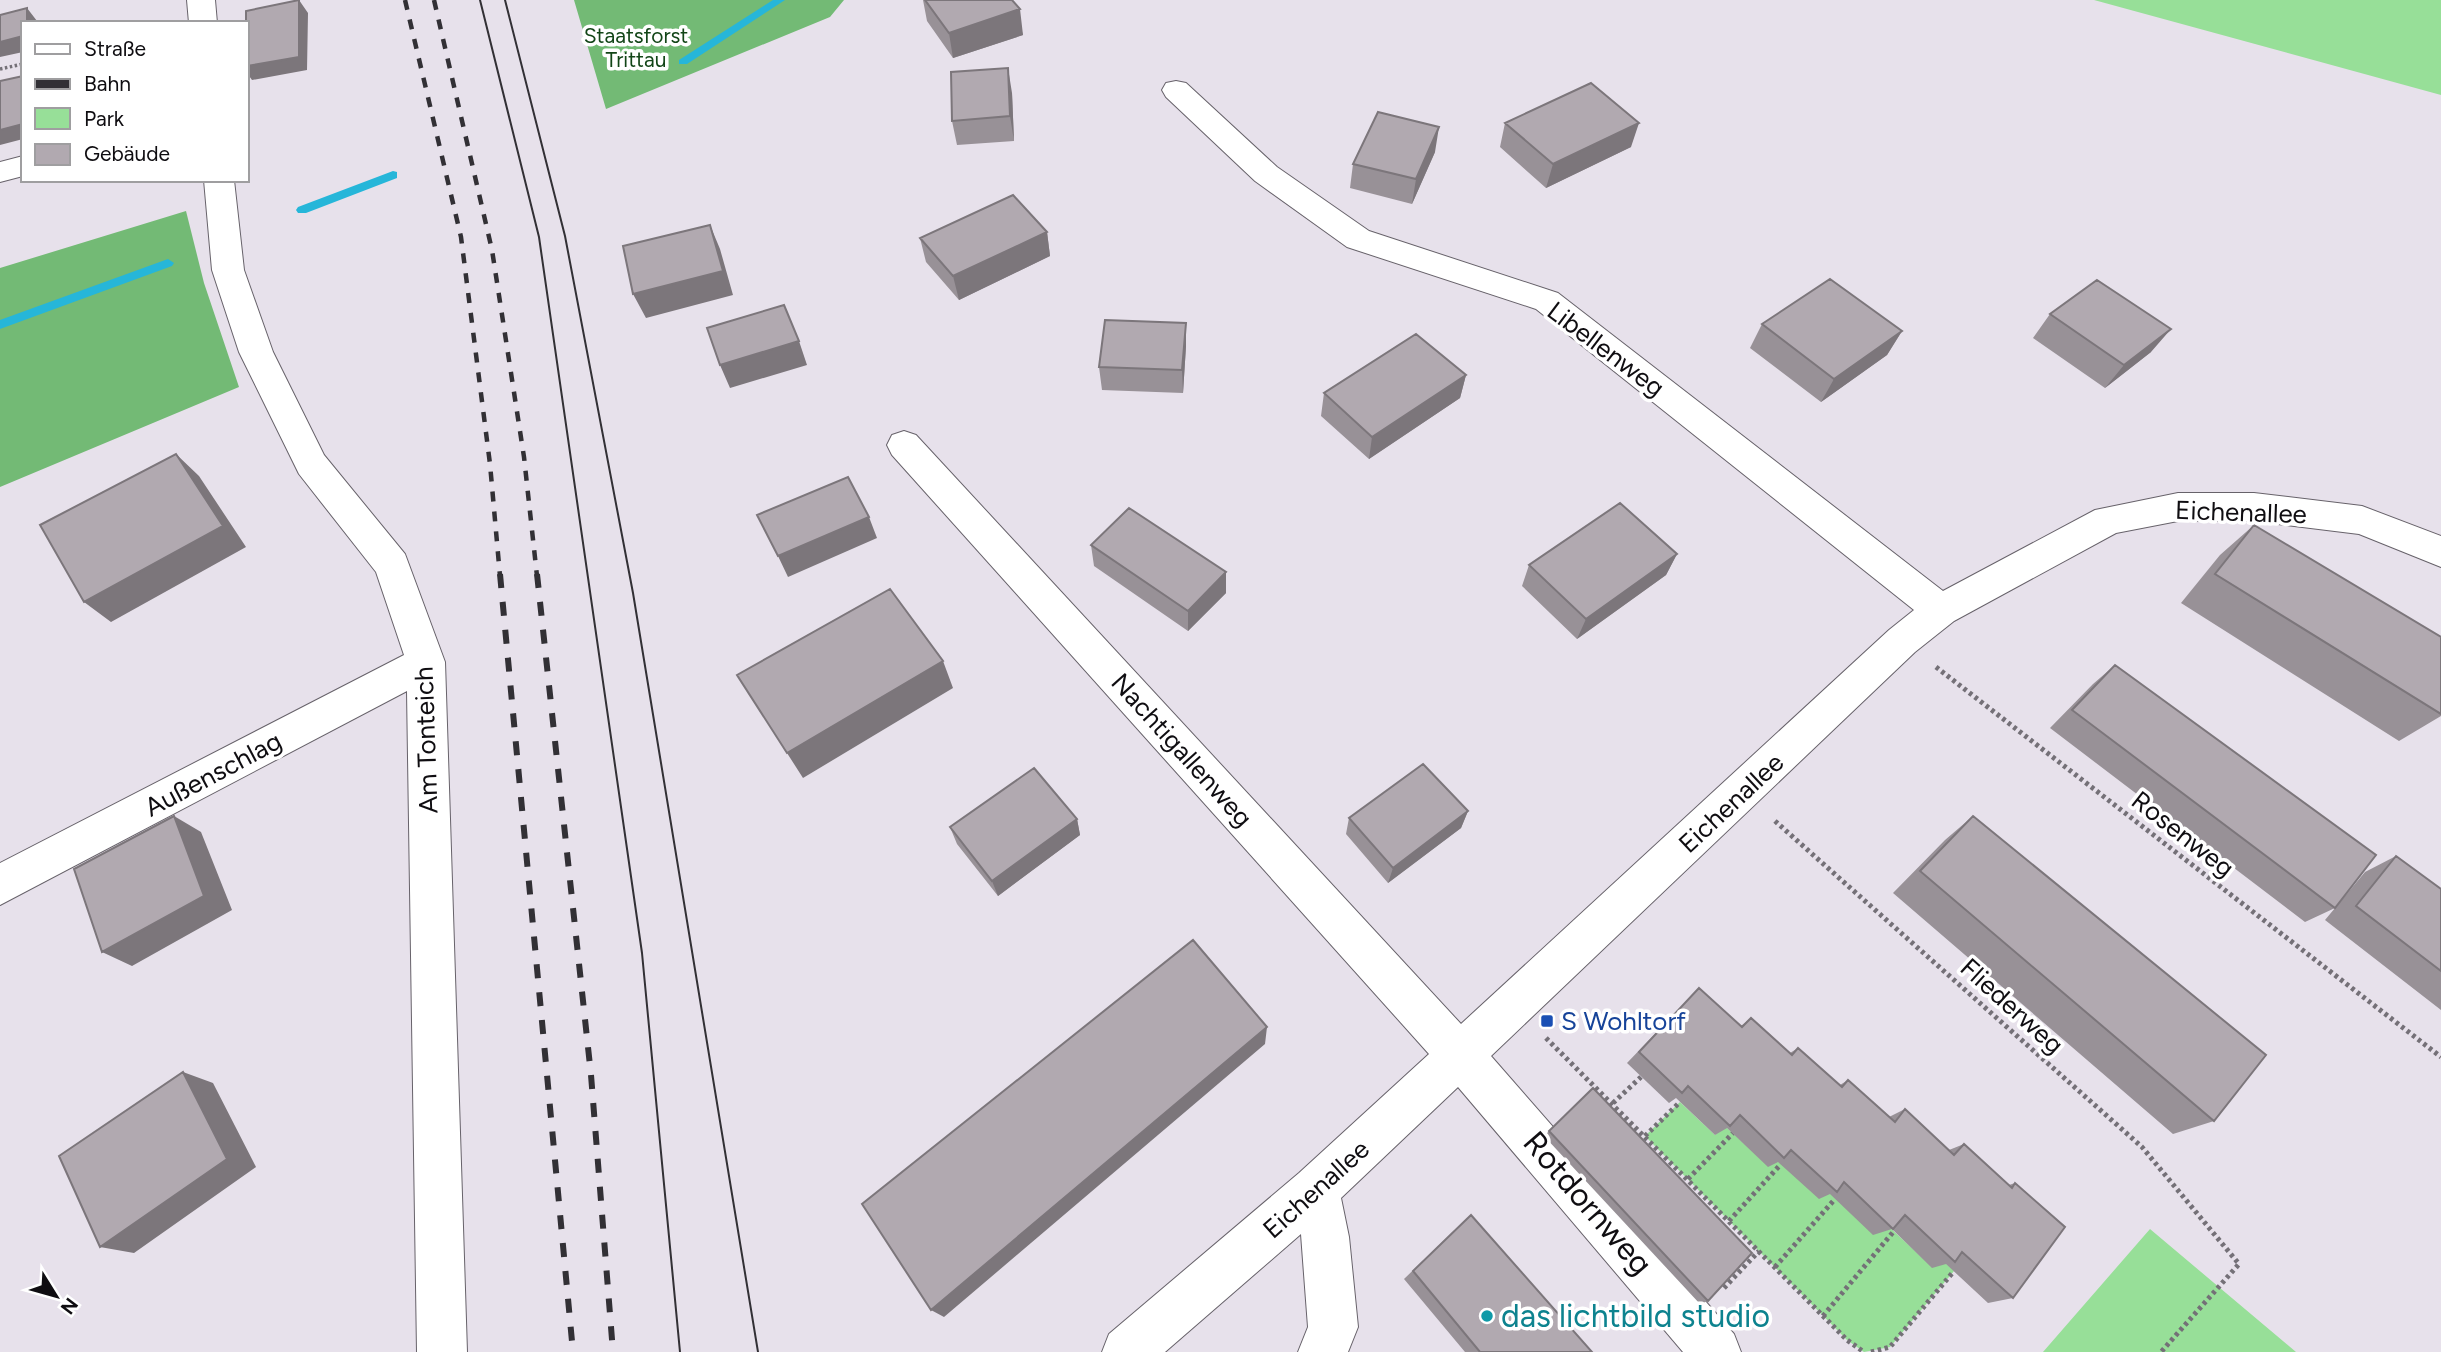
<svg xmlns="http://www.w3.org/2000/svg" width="2441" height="1352" font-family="Figtree,sans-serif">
  <rect width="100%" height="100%" fill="#e7e1eb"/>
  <!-- green -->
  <path fill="#97df98" d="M2094,0H2441V95Z
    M1680,1102L1715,1135L1725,1126L1768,1166L1774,1159L1884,1222L1932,1267L1939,1257L1954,1271L1890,1347L1864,1352L1847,1340L1645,1136Z
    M2150,1229L2296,1352H2043Z"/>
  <!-- forest -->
  <path fill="#73ba75" d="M574,0H844L830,17L606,109Z
    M186,211L204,283L239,387L0,487V268Z"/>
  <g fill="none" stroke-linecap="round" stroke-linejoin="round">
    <!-- stream -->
    <path fill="#26b6d9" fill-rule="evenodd" d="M773,0H785L687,64H679V60Z
      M393,171L397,172V178L306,213H298L296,210L298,207Z
      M168,259L174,263L172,266L0,329V320Z"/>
    <!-- minor casing -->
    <g stroke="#67626a" stroke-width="2">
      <path id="minor" d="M187,0H215L217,23H189Z
        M1176,81L1186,83L1277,167L1369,231L1558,293L1943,591L2095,510L2178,493H2254L2362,506L2441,536V567L2359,534L2254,521H2178L2116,533L1954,621L1915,652L1491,1056L1734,1334L1741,1352H1683L1458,1087L1341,1198L1349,1237L1358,1327L1348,1352H1298L1308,1327L1301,1234L1165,1352H1102L1109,1334L1299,1173L1429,1054L892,455L887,445L892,435L904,431L916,435L1461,1024L1889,630L1914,610L1536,309L1347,247L1255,181L1166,97L1162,90L1166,83Z
        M23,156V176L0,182V162Z
        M204,180H234L244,270L273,352L324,455L405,554L445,662L467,1352H417L407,691L0,905V863L404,655L376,572L299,474L239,352L212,270Z"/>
    </g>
    <!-- path-far1 -->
    <path stroke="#747077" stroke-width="3.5" stroke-dasharray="2.5 2.5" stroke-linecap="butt" d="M0,69L23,64"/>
    <!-- path -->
    <path stroke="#747077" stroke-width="5" stroke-dasharray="3.5 3.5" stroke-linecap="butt" d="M1936,667L2441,1057
      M1775,821L2142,1147L2239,1264L2161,1352
      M1546,1038L1847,1340L1864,1352
      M1613,1103L1641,1077
      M1645,1136L1680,1102
      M1688,1179L1733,1133
      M1729,1221L1781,1164
      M1775,1267L1835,1199
      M1724,1288L1759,1251
      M1823,1316L1894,1231
      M1871,1352L1890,1347L1954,1271"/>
    <!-- minor -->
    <use href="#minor" fill="#fff" fill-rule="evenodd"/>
    <!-- tram -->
    <path stroke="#323035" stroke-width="2" d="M480,0L539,237L642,953L680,1352
      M505,0L565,236L633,593L758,1352"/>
    <!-- rail-far1 -->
    <path stroke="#323035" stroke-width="4.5" stroke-dasharray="10 10" stroke-linecap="butt" d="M405,0L461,237L490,464L500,576
      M434,0L492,250L524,457L537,576"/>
    <!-- rail -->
    <path stroke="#323035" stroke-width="6" stroke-dasharray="14 14" stroke-linecap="butt" d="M500,574L573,1352
      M537,574L591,1075L613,1352"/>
  </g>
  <!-- wall -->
  <path fill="#989197" d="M923,0H1012L1023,35L953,58L927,21Z
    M1012,93L1014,141L957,145L952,121Z
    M1505,123L1631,147L1546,188L1500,147Z
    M1435,152L1412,204L1350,188L1353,164Z
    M1047,232L1050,256L959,300L926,262L920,238Z
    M2050,314L2151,352L2105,388L2033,338Z
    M1762,324L1902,331L1887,355L1821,402L1750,348Z
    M1186,346L1183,393L1102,390L1099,367Z
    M1466,375L1460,398L1369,459L1321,416L1324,393Z
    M2254,525L2441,637V716L2399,741L2181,603L2220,555Z
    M1091,545L1226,593L1188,631L1094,566Z
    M1677,554L1666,575L1577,639L1522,586L1529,565Z
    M2115,665L2336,907L2365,872L2396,856L2441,889V1010L2325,920L2335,908L2305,922L2050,728L2093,684Z
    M1468,811L1461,828L1388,883L1346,834L1349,818Z
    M1973,816L2214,1121L2173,1134L1893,893L1945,840Z
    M1077,819L1080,835L998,896L957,844L950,827Z
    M1699,988L1741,1026L1751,1018L1790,1053L1798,1048L1840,1085L1848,1080L1889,1117L1905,1109L1949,1150L1964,1144L2009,1185L2015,1183L2013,1298L1988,1303L1946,1264L1932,1268L1892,1229L1873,1235L1830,1194L1819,1199L1778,1162L1768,1167L1727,1128L1715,1135L1676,1098L1669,1103L1627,1063Z
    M1593,1088L1708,1301L1700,1304L1544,1136Z
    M1460,1225L1592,1352H1465L1404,1279Z"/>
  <!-- shaded-wall -->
  <path fill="#7c767b" d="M299,0L308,13L307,70L252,80L247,73V66Z
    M27,8L37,21V23H27Z
    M1020,9L1023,35L953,58L949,33Z
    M23,36V52L0,57V42Z
    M1008,68L1012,93L1014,141L1010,116Z
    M1639,123L1631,147L1546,188L1553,164Z
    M23,124V139L0,145V130Z
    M1439,127L1435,152L1412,204L1416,179Z
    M710,225L720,249L733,295L646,318L633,294Z
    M1047,232L1050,256L959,300L953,276Z
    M1186,323V346L1183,393L1182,370Z
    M2171,329L2151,352L2105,388L2124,365Z
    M1902,331L1887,355L1821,402L1834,379Z
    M799,341L807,365L730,388L720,365Z
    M1466,375L1460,398L1369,459L1372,437Z
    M176,454L199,476L246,547L111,622L84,602Z
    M869,517L877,538L788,577L778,556Z
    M1677,554L1666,575L1577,639L1586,619Z
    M1226,572V593L1188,631V611Z
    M943,661L953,688L803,778L787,753Z
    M1468,811L1461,828L1388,883L1393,868Z
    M174,816L201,832L232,910L132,966L102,952Z
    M1077,819L1080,835L998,896L992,881Z
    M1267,1027L1265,1044L944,1317L931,1310Z
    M183,1072L213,1083L256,1167L134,1253L100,1247Z"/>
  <!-- building -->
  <path fill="#b1a9b0" stroke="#7c767b" stroke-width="2" d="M299,0V57L247,66V23H246V11Z
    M925,0H1012L1020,9L949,33Z
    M27,8V23H23V36L0,42V15Z
    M1008,68L1010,116L952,121L951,72Z
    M23,76V124L0,130V81Z
    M1591,83L1639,123L1553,164L1505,123Z
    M1378,112L1439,127L1416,179L1353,164Z
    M1013,195L1047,232L953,276L920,238Z
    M710,225L723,271L633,294L623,246Z
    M1830,279L1902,331L1834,379L1762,324Z
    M2097,280L2171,329L2124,365L2050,314Z
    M784,305L799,341L720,365L707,328Z
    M1105,320L1186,323L1182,370L1099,367Z
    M1416,334L1466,375L1372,437L1324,393Z
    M176,454L223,526L84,602L40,525Z
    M848,477L869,517L778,556L757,515Z
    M1620,503L1677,554L1586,619L1529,565Z
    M1129,508L1226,572L1188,611L1091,545Z
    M2254,525L2441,637V714L2215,574Z
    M890,589L943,661L787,753L737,675Z
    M2115,665L2376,855L2335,908L2072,710Z
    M1423,764L1468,811L1393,868L1349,818Z
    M1034,768L1077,819L992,881L950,827Z
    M174,816L204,896L102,952L74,869Z
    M1973,816L2266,1055L2214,1121L1920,871Z
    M2396,856L2441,889V971L2356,906Z
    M1193,940L1267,1027L931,1310L862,1204Z
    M1699,988L1742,1027L1751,1018L1792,1055L1798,1048L1842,1087L1848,1080L1895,1122L1905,1109L1954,1155L1964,1144L2012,1188L2015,1183L2065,1227L2013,1298L1962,1252L1955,1262L1905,1215L1893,1229L1844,1182L1837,1192L1791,1150L1784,1158L1740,1115L1730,1126L1688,1086L1682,1093L1639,1052Z
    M183,1072L227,1159L100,1247L59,1156Z
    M1593,1088L1752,1253L1708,1301L1549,1131Z
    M1471,1215L1592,1352H1480L1413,1271Z"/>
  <!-- markers -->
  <rect fill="#1a4fb4" stroke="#fff" stroke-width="2.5" x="1540" y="1014" width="14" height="14" rx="3.5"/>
  <circle fill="#0f9aa8" stroke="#fff" stroke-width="2.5" cx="1487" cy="1316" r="7"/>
  <g text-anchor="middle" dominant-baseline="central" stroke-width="7" stroke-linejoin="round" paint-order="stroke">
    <!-- far-park labels -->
    <g font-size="21" fill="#124517" stroke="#fff">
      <text x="636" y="35">Staatsforst<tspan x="636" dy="24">Trittau</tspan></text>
    </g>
    <!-- street labels -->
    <g font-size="26" fill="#0f0d11" stroke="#fff">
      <text transform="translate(1606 349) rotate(37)">Libellenweg</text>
      <text transform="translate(2241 512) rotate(2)">Eichenallee</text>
      <text transform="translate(426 740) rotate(-92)">Am Tonteich</text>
      <text transform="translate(1182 750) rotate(48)">Nachtigallenweg</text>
      <text transform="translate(213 774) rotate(-28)">Außenschlag</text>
      <text transform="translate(1731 803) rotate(-43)">Eichenallee</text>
      <text transform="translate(2183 834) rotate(38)">Rosenweg</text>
      <text transform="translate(2012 1006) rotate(42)">Fliederweg</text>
      <text transform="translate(1316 1189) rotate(-42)">Eichenallee</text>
    </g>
    <!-- transit labels -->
    <g font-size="26" fill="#164399" stroke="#fff" text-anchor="start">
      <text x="1561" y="1021">S Wohltorf</text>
    </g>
    <!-- near-street labels -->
    <g font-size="32" fill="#0f0d11" stroke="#fff">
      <text transform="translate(1588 1203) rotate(49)">Rotdornweg</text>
    </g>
    <!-- near-culture labels -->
    <g font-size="32" fill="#0d838f" stroke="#fff" text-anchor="start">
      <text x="1501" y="1316">das lichtbild studio</text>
    </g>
  </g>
  <!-- legend -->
  <rect x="21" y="21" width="228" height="161" fill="#ffffff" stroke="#9f9ea0" stroke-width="2"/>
  <rect x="35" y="44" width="35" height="10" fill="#ffffff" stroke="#9f9ea0" stroke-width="2"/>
  <text x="84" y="56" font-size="21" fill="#0f0d11">Straße</text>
  <rect x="35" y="79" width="35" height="10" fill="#323035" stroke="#9f9ea0" stroke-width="2"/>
  <text x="84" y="91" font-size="21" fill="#0f0d11">Bahn</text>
  <rect x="35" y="108" width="35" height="21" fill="#97df98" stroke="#9f9ea0" stroke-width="2"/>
  <text x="84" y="126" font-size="21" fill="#0f0d11">Park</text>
  <rect x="35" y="144" width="35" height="21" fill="#b1a9b0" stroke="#9f9ea0" stroke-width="2"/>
  <text x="84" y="161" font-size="21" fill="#0f0d11">Gebäude</text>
  <!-- north arrow -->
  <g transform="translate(56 1296) rotate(127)" stroke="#ffffff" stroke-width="5" paint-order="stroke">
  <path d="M0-5L12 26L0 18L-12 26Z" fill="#0f0d11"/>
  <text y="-10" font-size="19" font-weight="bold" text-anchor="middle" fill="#0f0d11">N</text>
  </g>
</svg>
